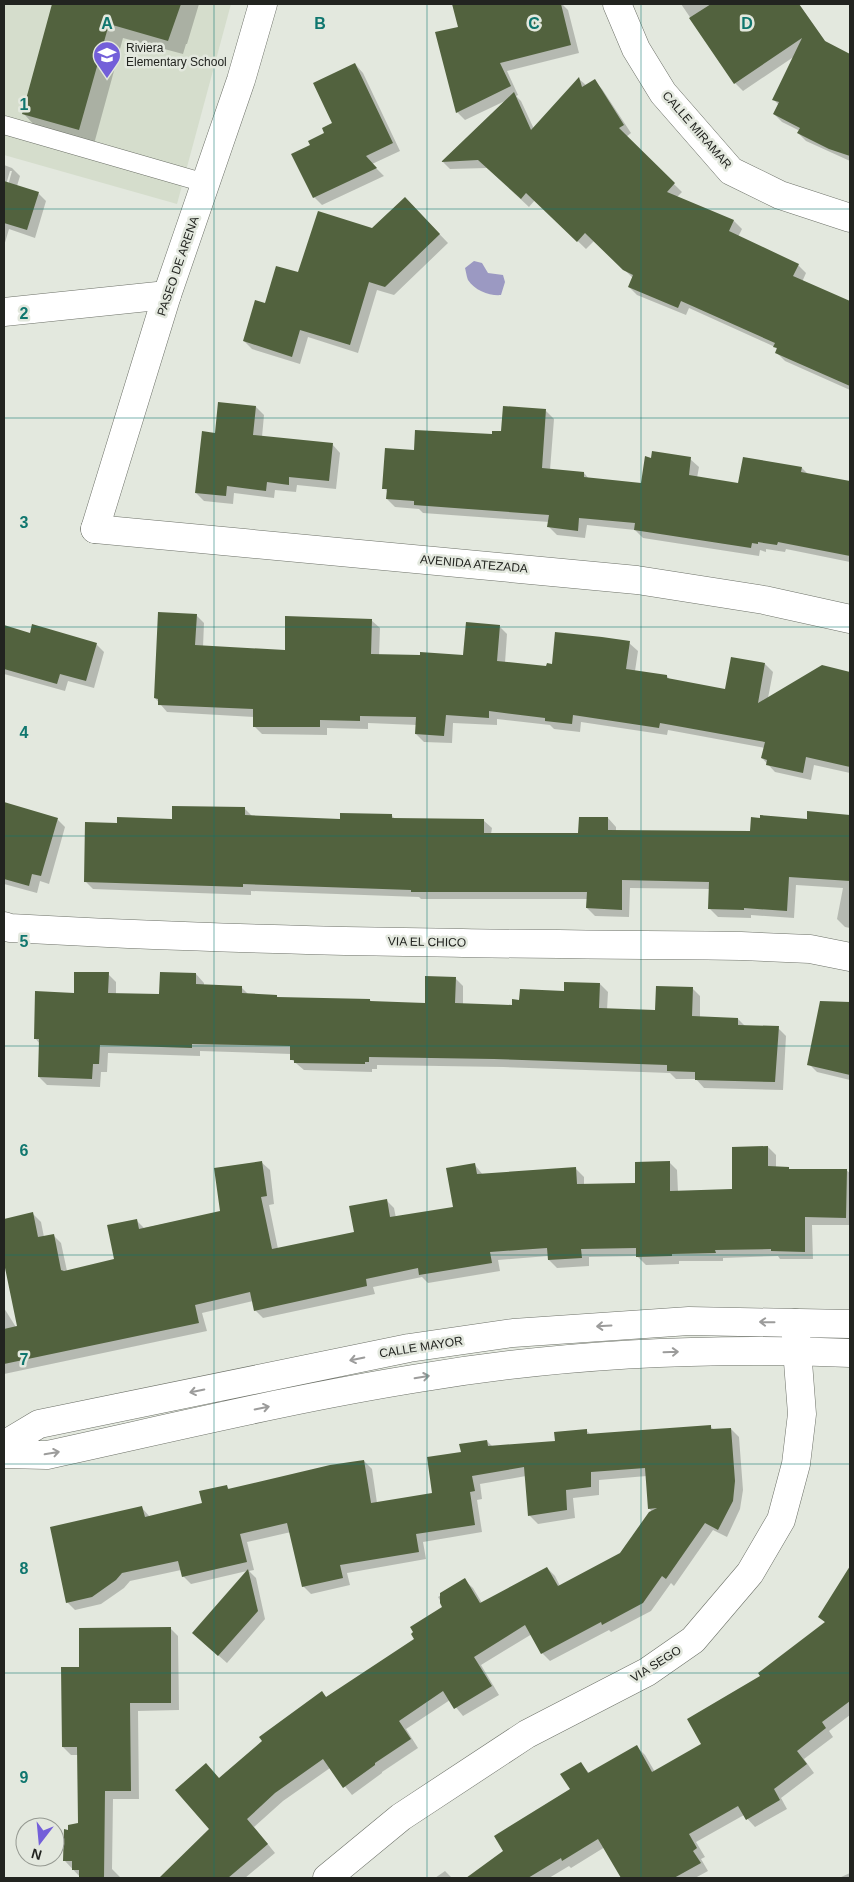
<svg xmlns="http://www.w3.org/2000/svg" width="854" height="1882" font-family="Helvetica,sans-serif">
  <rect width="100%" height="100%" fill="#e3e8de"/>
  <!-- built -->
  <path fill="#d5ddcc" d="M4,4H231L177,204L4,155Z"/>
  <!-- water -->
  <path fill="#9b99c2" d="M474,261L482,263L488,273L503,275L505,282L501,295C490,296 475,291 468,280C467,278 466,272 465,268Z"/>
  <!-- shadow -->
  <path fill="#0003" fill-rule="evenodd" d="M54,4H199L187,44H186L183,54L123,38L94,144L37,128L23,113Z
    M453,4H562L568,10L579,53L507,71L518,95L516,96L521,101L534,129L579,79L587,86L594,81L602,89L631,133L626,137L682,192L677,197L734,221L742,229L738,237L798,265L806,273L802,282L850,302V390L785,361L777,353L778,350L775,347L689,308L686,315L637,295L629,287L633,278L594,241L586,249L535,200L529,207L487,168L450,169L443,162L505,101L465,120L457,112L459,27Z
    M681,4H776L781,11L792,4H799L844,68L850,56V161L806,141L798,133L800,131L782,122L774,114L779,105L774,100L795,56L743,91L735,83Z
    M355,64L363,73L400,151L372,164L384,176L322,205L314,197L312,145L326,134L334,123Z
    M4,165L12,168L20,176L17,186L38,193L46,201L35,238L9,229L4,246ZM10,171H12L7,189L5,188Z
    M405,198L448,243L394,295L377,290L358,353L308,337L300,364L252,349L244,341L265,304L298,274L372,230Z
    M219,404L256,407L264,415L262,437L332,444L340,453L336,489L297,485L296,492L275,490L274,498L234,493L233,504L204,501L196,493L216,434Z
    M546,411L554,419L550,470L584,473L589,479L642,484L652,459H690L699,467L697,478L739,484L802,468L808,474L850,483V562L786,549L785,552L766,549V552L760,550L759,556L643,538L635,530L587,525L585,538L557,535L549,527V522L423,513L419,509L395,507L387,499L388,492L384,488L415,451L493,436Z
    M196,615L204,623L203,647L286,651L371,620L380,628L379,656H464L499,626L507,634L505,663L547,668L629,643L638,651L635,671L667,676L670,680L726,690L765,664L773,672L768,698L822,666L850,673V773L814,765L811,780L775,772L762,758L765,748L668,730L667,735L581,722L580,732L554,729L550,725L497,719V725L453,723L452,743L424,742L416,734L417,725L368,723V729L327,728V735L262,734L254,726V717L167,712L155,698Z
    M4,627L31,634L96,644L104,652L94,688L68,681L65,691L4,674Z
    M4,804L57,819L65,827L49,884L40,881L37,893L4,884Z
    M244,808L252,816L341,820L391,815L395,819L483,820L492,828L491,834H580L608,818L616,827V832L841,839L850,841V928L845,927L837,919L843,888L796,885L794,918L751,915V918L718,917L710,909V889L630,888L629,917L595,916L587,908L588,899H421L419,897L251,891V895L93,889L85,881L118,824L173,820Z
    M108,974L116,982V994L160,995L196,974L204,983V985L241,987L249,995L276,996L279,998L370,1000L372,1003L426,1004L455,978L463,986V1005L513,1006L521,1001L600,984L608,992L607,1010L657,1011L692,988L700,996V1017L738,1019L746,1027L778,1028L786,1036L783,1090L704,1088L696,1079H676L670,1073L503,1067L377,1065V1069H372V1072L304,1070L291,1059V1054L200,1051V1056L108,1053L107,1072H101L100,1087L47,1085L39,1077L40,1044L35,1038L75,994Z
    M821,1002L850,1003V1080L817,1072L809,1064Z
    M768,1147L776,1155V1168L789,1169L790,1170H846L850,1173V1225H812L813,1259H780L778,1256L723,1258V1261H679V1264L646,1265L637,1256L589,1257V1266L557,1268L549,1260L548,1256L498,1260L500,1271L428,1283L422,1277L373,1287L375,1294L263,1318L255,1310L253,1301L202,1313L207,1331L4,1374V1308L19,1332L4,1257V1220L33,1214L41,1222L44,1237L53,1235L61,1243L67,1271L116,1260L136,1220L144,1228L221,1212L261,1162L270,1170L274,1204L269,1205L278,1249L356,1233L386,1200L394,1208L396,1218L454,1208L474,1164L483,1175L576,1169L584,1177V1185L636,1184L669,1162L677,1170L678,1192L733,1191Z
    M710,1426L714,1430L731,1429L739,1437L743,1490L740,1509L727,1537L713,1530L674,1586L671,1583L651,1611L611,1632L609,1630L550,1661L542,1653L532,1634L481,1665L499,1695L463,1716L450,1700L406,1729L418,1748L382,1772V1773L352,1795L330,1768L283,1801L254,1827L275,1853L245,1878H161L210,1829L219,1779L322,1693L327,1698L416,1639L444,1607L438,1597L464,1580L473,1588L482,1603L547,1568L555,1576L560,1586L621,1554L652,1512L649,1508L647,1476L599,1480V1495L573,1498L575,1518L538,1524L530,1516L526,1476L480,1484L482,1499L477,1500L482,1532L423,1542L426,1559L347,1573L350,1585L311,1594L303,1586L291,1532L247,1542L254,1570L249,1571L256,1578L265,1619L227,1663L202,1641L247,1571L191,1584L183,1576L181,1570L130,1581L124,1588L101,1604L75,1610L67,1602L142,1508L150,1517L204,1503L226,1486L230,1490L364,1461L372,1469L377,1503L434,1494L462,1453L487,1441L493,1447L556,1442L586,1430L591,1435Z
    M850,1568V1715L829,1731L833,1737L804,1759L814,1773L781,1798L787,1809L755,1827L744,1815L696,1842L705,1857L701,1859L708,1871L695,1878H623L605,1847L571,1868L569,1866L549,1878H468L504,1851L571,1790L581,1764L590,1774L637,1747L645,1755L655,1772L703,1745L762,1677L826,1623L820,1617Z
    M170,1628L178,1636L179,1710L138,1711L139,1799H113L112,1869L121,1878H81L65,1861L70,1831L79,1824L78,1755H71L63,1747L81,1668Z
    M445,1871L452,1878H435Z
    M850,1873V1878H839Z"/>
  <!-- building -->
  <path fill="#52623e" d="M52,4H181L168,41L109,24L79,130L22,114Z
    M452,4H561L571,45L500,63L511,86L456,113L435,32L458,27Z
    M711,4H799L825,41L850,54V156L829,149L797,133L800,128L773,114L779,102L772,100L802,38L734,84L689,18Z
    M355,63L393,143L366,156L377,168L313,198L291,154L310,145L308,141L324,133L322,128L332,123L313,83Z
    M579,77L582,87L595,79L624,125L619,128L675,183L667,192L734,220L729,231L799,264L793,276L850,301V386L775,353L777,348L773,347L775,343L681,301L678,308L628,287L633,275L623,270L585,233L577,242L526,193L521,199L478,160L441,162L514,92L531,130Z
    M4,181L39,192L27,230L4,223Z
    M405,197L440,234L385,287L369,282L350,345L300,330L292,357L243,341L255,300L265,303L276,266L298,272L318,211L372,228Z
    M218,402L256,406L253,435L333,443L329,481L289,477V485L267,482L266,491L227,486L226,496L195,493L202,431L215,433Z
    M503,406L546,409L542,468L584,472V477L641,483L645,456L651,458L652,451L691,457L689,475L738,483L743,457L802,467L801,472L850,481V556L778,542L777,545L758,542V544L752,543L751,548L634,530L635,523L579,518L578,531L547,527L549,515L414,505V501L386,499L387,489H382L385,448L414,450L415,430L492,434V431H501Z
    M158,612L197,614L195,645L285,650V616L372,619L371,654L420,655V652L463,655L466,622L500,625L497,661L546,666L547,663L552,664L555,632L602,637L630,641L626,669L667,675V678L725,689L731,657L765,663L758,703L822,665L850,672V767L806,757L803,773L766,765L767,760L761,758L765,742L660,723L659,728L573,715L572,724L545,721V718L489,711V718L446,715L444,736L415,734L416,717L360,716V721L320,720V727H253V709L158,705V699L154,698Z
    M32,624L97,643L86,681L60,674L57,684L4,669V625L30,633Z
    M4,802L58,818L41,876L32,874L29,886L4,879Z
    M172,806L245,807V815L340,819V813L392,814V818L484,819V833H578L579,817H608V830L750,831L751,817L760,818V815L807,819V811L850,815V881L789,877L787,911L744,908V910L708,909L709,882L622,880V910L586,908L587,892H411V890L243,884V887L84,882L85,822L117,823V817L172,819Z
    M74,972H109L108,993L159,994L160,972L196,973V984L242,986V993L277,995V997L370,999V1001L425,1003V976L456,977L455,1003L512,1005V999L519,1000L520,989L564,991V982L600,983L599,1008L655,1010L656,986L693,987L692,1016L738,1018V1025L779,1026L775,1082L695,1080V1072L667,1071V1065L494,1059L369,1057V1062H365V1064L294,1063V1060H290V1046L192,1044V1048L100,1045L99,1064H93L92,1079L38,1077L39,1039H34L35,991L74,993Z
    M820,1001L850,1002V1075L807,1065Z
    M768,1146V1166L789,1167V1169H847L846,1218L805,1217V1252L771,1251V1249L715,1250L716,1253L672,1254V1256L636,1257V1248L581,1249L582,1258L548,1260L547,1248L490,1252L492,1263L419,1275L418,1268L366,1279L367,1286L254,1311L250,1292L195,1305L199,1323L4,1364V1329L17,1326L4,1263V1219L33,1212L38,1237L54,1234L61,1270L64,1271L114,1259L107,1225L137,1219L139,1229L220,1211L214,1168L262,1161L267,1196L261,1197L272,1249L354,1232L349,1206L387,1199L390,1217L453,1207L446,1168L475,1163L477,1174L576,1167L577,1184L635,1183V1162L670,1161V1191L732,1189V1147Z
    M711,1425V1429L731,1428L735,1481L733,1501L718,1530L705,1523L666,1579L662,1576L643,1603L602,1625L601,1622L541,1654L525,1625L474,1657L492,1686L454,1709L443,1691L399,1721L411,1739L375,1763V1765L343,1788L323,1759L275,1793L247,1819L268,1844L228,1878H159L209,1829L175,1790L206,1763L219,1778L262,1741L259,1737L322,1691L326,1697L414,1639L411,1634L413,1632L410,1627L442,1607L440,1603V1593L465,1578L480,1603L547,1567L558,1586L620,1553L649,1512L657,1508L648,1509L645,1468L591,1472V1487L566,1490L567,1510L528,1516L524,1467L472,1476L475,1491L470,1492L475,1525L416,1534L419,1552L340,1565L343,1578L302,1587L287,1523L240,1534L247,1562L182,1577L178,1561L122,1573L116,1580L92,1597L66,1603L50,1527L142,1506L145,1517L202,1503L199,1491L227,1485L228,1489L330,1465L364,1460L371,1503L432,1493L427,1457L461,1452L459,1444L487,1440L488,1446L555,1441L554,1432L587,1429V1434Z
    M850,1566V1701L822,1722L826,1728L797,1751L807,1764L774,1789L780,1800L746,1820L738,1806L689,1834L697,1848L693,1851L701,1863L674,1878H621L598,1839L562,1861L561,1858L528,1878H466L503,1851L494,1836L570,1789L560,1774L581,1762L588,1773L637,1745L652,1772L701,1744L687,1719L760,1676L758,1673L825,1622L818,1617Z
    M248,1569L258,1611L218,1656L192,1633Z
    M171,1627V1703H130L131,1791H105L104,1878H79V1870H72V1861H63L64,1829L68,1830V1825L78,1823L77,1747H62L61,1667H79V1628Z"/>
  <g fill="none" stroke-linecap="round" stroke-linejoin="round">
    <!-- lane casing -->
    <g stroke="#6d7168" stroke-width="19">
      <path id="lane" d="M4,125L205,183"/>
    </g>
    <!-- street casing -->
    <g stroke="#6d7168" stroke-width="29">
      <path id="street" d="M617,4L636,49L663,93L731,171L780,195L850,218
        M4,312L167,295
        M95,529L637,580L764,600L850,619
        M4,926L10,928C254,942 498,944 741,946L810,949L850,957
        M327,1878L401,1817L527,1734L647,1672L693,1640L750,1573L781,1520L796,1464L802,1414L795,1323"/>
    </g>
    <!-- secondary casing -->
    <g stroke="#6d7168" stroke-width="29">
      <path id="secondary" d="M95,529L167,295L241,80L263,4
        M4,1445L39,1424L409,1348L513,1333L689,1321L850,1324
        M4,1454L47,1455C171,1428 294,1398 419,1378C561,1354 706,1347 850,1353"/>
    </g>
    <!-- lane -->
    <use href="#lane" stroke="#fff" stroke-width="18"/>
    <!-- street -->
    <use href="#street" stroke="#fff" stroke-width="28"/>
    <!-- secondary -->
    <use href="#secondary" stroke="#fff" stroke-width="28"/>
  </g>
  <!-- one-way arrows -->
  <defs><path id="oneway-shaft" d="M-6 0H5M1.5-3L5.5 0L1.5 3" fill="none" stroke-width="1.6" stroke-linecap="round" stroke-linejoin="round" transform="scale(1.25)"/></defs>
  <g stroke="#9c9c9b">
    <use href="#oneway-shaft" transform="translate(767 1322) rotate(-179)"/>
    <use href="#oneway-shaft" transform="translate(604 1326) rotate(177)"/>
    <use href="#oneway-shaft" transform="translate(671 1352) rotate(-2)"/>
    <use href="#oneway-shaft" transform="translate(357 1359) rotate(168)"/>
    <use href="#oneway-shaft" transform="translate(422 1377) rotate(-9)"/>
    <use href="#oneway-shaft" transform="translate(197 1391) rotate(168)"/>
    <use href="#oneway-shaft" transform="translate(262 1408) rotate(-12)"/>
    <use href="#oneway-shaft" transform="translate(52 1453) rotate(-10)"/>
  </g>
  <!-- grid -->
  <path fill="none" stroke="#0f766e" stroke-width="1" stroke-opacity="0.55" d="M214,4V1878M427,4V1878M641,4V1878M4,209H850M4,418H850M4,627H850M4,836H850M4,1046H850M4,1255H850M4,1464H850M4,1673H850"/>
  <!-- icons -->
  <defs>
    <g id="school-pin" transform="scale(1.4375)"><path d="M0 17L-7.5 6A9.5 9.5 0 1 1 7.5 6Z" fill="#735fd9" stroke="#e3e8de"/><path d="M0-5L7-2L0 1L-7-2ZM-4 1L0 2.5L4 1V4Q0 6-4 4Z" fill="#fff"/></g>
  </defs>
  <g fill-rule="evenodd">
    <use href="#school-pin" x="107" y="55"/>
  </g>
  <g text-anchor="middle" dominant-baseline="central" stroke-width="5" stroke-linejoin="round" paint-order="stroke">
    <!-- poi labels -->
    <g font-size="12" fill="#222420" stroke="#e3e8de" text-anchor="start">
      <text x="126" y="48">Riviera<tspan x="126" dy="14">Elementary School</tspan></text>
    </g>
    <!-- street labels -->
    <g font-size="12" fill="#222420" stroke="#e3e8de">
      <text transform="translate(697 130) rotate(49)">CALLE MIRAMAR</text>
      <text transform="translate(178 266) rotate(-71)">PASEO DE ARENA</text>
      <text transform="translate(474 564) rotate(5)">AVENIDA ATEZADA</text>
      <text transform="translate(427 942) rotate(1)">VIA EL CHICO</text>
      <text transform="translate(421 1347) rotate(-9)">CALLE MAYOR</text>
      <text transform="translate(656 1664) rotate(-32)">VIA SEGO</text>
    </g>
  </g>
  <g font-size="16" text-anchor="middle" font-weight="bold" fill="#0f766e" stroke="#e3e8de" stroke-width="5" stroke-linejoin="round" paint-order="stroke">
    <text x="107" y="29">A</text>
    <text x="320" y="29">B</text>
    <text x="534" y="29">C</text>
    <text x="747" y="29">D</text>
    <text x="24" y="110">1</text>
    <text x="24" y="319">2</text>
    <text x="24" y="528">3</text>
    <text x="24" y="738">4</text>
    <text x="24" y="947">5</text>
    <text x="24" y="1156">6</text>
    <text x="24" y="1365">7</text>
    <text x="24" y="1574">8</text>
    <text x="24" y="1783">9</text>
  </g>
  <!-- border -->
  <rect width="854" height="1882" fill="none" stroke="#222420" stroke-width="10"/>
  <!-- north arrow -->
  <g transform="translate(40 1842) rotate(196)"><circle r="24" fill="#e3e8de" stroke="#969a92"/>
  <path d="M0-4L9 19L0 12L-9 19Z" fill="#735fd9"/>
  <text y="-8" font-size="14" font-weight="bold" text-anchor="middle" fill="#222420">N</text>
  </g>
</svg>
